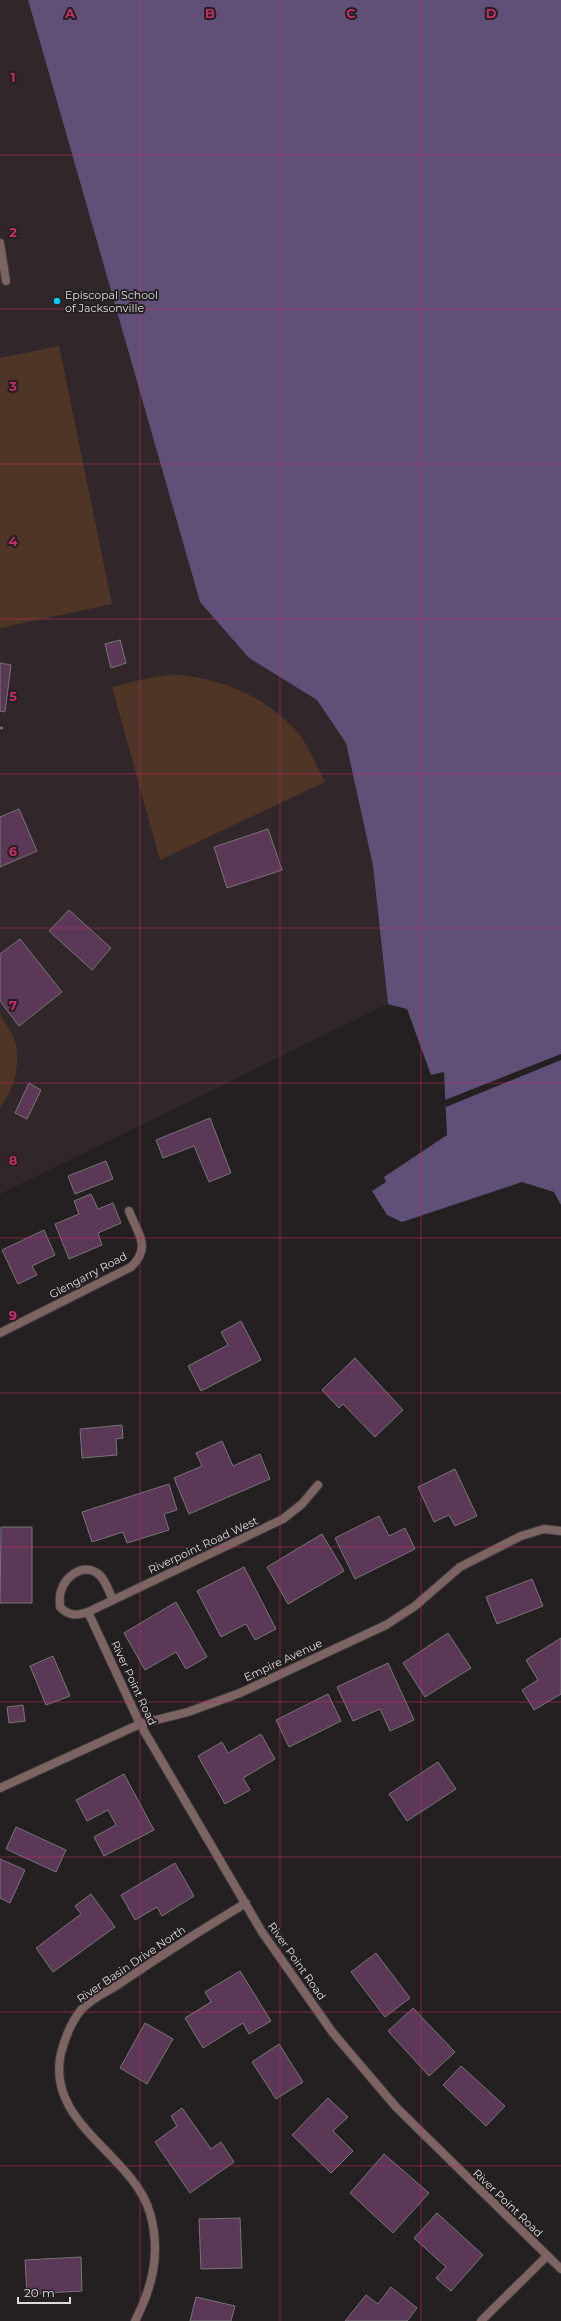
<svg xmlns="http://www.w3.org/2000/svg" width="561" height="2321" font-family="Montserrat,sans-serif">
  <rect width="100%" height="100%" fill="#242021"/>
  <!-- built -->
  <path fill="#31272a" d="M0,0H28L200,602L249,658L317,700L346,743L373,866L388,1004L0,1194Z"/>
  <!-- green -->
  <path fill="#4e3525" d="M59,346L112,604L0,628V358Z
    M175,674C223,680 261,694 295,729C308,744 316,765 325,782L160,860L112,687L144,679Z
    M0,1014C5,1023 14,1035 16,1045C20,1068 14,1090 0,1107Z"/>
  <!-- water -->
  <path fill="#605077" d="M28,0H561V1205L554,1192L522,1182L402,1222L387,1215L372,1191L386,1182L384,1177L447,1135L444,1072L431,1075L407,1009L388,1004L373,866L346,743L317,700L249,658L200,602Z"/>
  <!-- pier -->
  <path fill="#242021" d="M561,1054V1060L446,1107L445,1100Z"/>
  <!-- building -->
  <path fill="#5a3856" stroke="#787577" d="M120,640L126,663L111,668L105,644Z
    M0,663L11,665L5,712L0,711Z
    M19,809L37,851L0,867V817Z
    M268,829L282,870L227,888L214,847Z
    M69,910L111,948L92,970L49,931Z
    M20,939L62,992L19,1026L0,1001V954Z
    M29,1083L41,1090L27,1119L15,1113Z
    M210,1118L231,1173L209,1182L194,1146L163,1158L156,1140Z
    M106,1161L113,1179L75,1194L68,1176Z
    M91,1194L98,1209L113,1203L121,1223L98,1233L102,1245L69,1259L55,1224L79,1214L74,1201Z
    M44,1230L55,1255L32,1266L37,1275L18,1284L2,1250Z
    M241,1321L261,1360L201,1391L188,1366L228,1345L221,1332Z
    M355,1358L403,1410L375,1437L343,1404L339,1408L322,1390Z
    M122,1425L123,1438L116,1439L117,1455L82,1458L80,1429Z
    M222,1441L233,1466L260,1454L270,1479L189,1514L174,1478L202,1466L196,1453Z
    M455,1469L477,1516L455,1526L449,1515L434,1522L418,1487Z
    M169,1484L177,1510L164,1514L169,1530L127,1543L123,1532L92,1542L82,1512Z
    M379,1516L389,1536L405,1528L415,1549L355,1579L335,1538Z
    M1,1527H32V1603H0Z
    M322,1534L344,1571L288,1604L267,1567Z
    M244,1567L276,1629L255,1640L246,1624L221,1637L197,1591Z
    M532,1579L543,1606L497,1624L486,1597Z
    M176,1602L207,1657L186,1669L176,1652L145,1670L124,1633Z
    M448,1633L471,1668L425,1697L403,1663Z
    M561,1638V1694L534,1710L522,1690L538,1680L526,1660Z
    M53,1656L70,1696L46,1705L30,1666Z
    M388,1663L414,1720L390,1731L380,1709L353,1721L337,1687Z
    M328,1694L341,1721L289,1747L276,1720Z
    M23,1705L25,1721L9,1723L7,1707Z
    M261,1734L275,1759L243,1778L250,1790L225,1804L198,1756L222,1742L228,1753Z
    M438,1762L456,1789L407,1821L389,1794Z
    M124,1774L154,1830L104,1856L94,1837L116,1825L108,1810L87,1821L76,1800Z
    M16,1827L66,1850L56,1872L6,1849Z
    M0,1859L25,1870L10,1903L0,1898Z
    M175,1863L194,1896L162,1916L157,1907L135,1920L121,1895Z
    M91,1894L115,1927L53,1972L36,1948L81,1914L75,1906Z
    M376,1953L410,1998L385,2017L351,1972Z
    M240,1971L271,2021L249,2034L243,2023L203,2048L185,2018L211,2002L205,1992Z
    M413,2008L455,2052L429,2076L388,2031Z
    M145,2023L173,2039L147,2084L120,2068Z
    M279,2044L303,2082L276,2099L252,2062Z
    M461,2066L505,2106L486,2126L443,2085Z
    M328,2098L348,2117L333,2131L353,2151L331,2173L292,2135Z
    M182,2108L211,2149L221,2142L234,2162L190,2193L155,2142L177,2126L171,2116Z
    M384,2154L429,2193L393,2233L350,2193Z
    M437,2213L483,2255L451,2291L436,2278L446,2267L414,2238Z
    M240,2218L242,2268L201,2269L199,2219Z
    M81,2257L82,2291L27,2294L25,2260Z
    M391,2287L417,2308L407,2321H345L366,2295L378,2304Z
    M196,2297L235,2306L231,2321H190Z"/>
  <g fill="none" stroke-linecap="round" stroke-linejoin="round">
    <!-- lane casing -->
    <g stroke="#3e3a3b" stroke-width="10">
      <path id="lane" d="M0,243L6,281"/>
    </g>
    <!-- street casing -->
    <g stroke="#3e3a3b" stroke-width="10">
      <path id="street" d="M0,1333L131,1267C152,1247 138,1234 129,1211
        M113,1600C109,1592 105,1578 97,1573C82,1563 65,1577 61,1591C59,1596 60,1602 60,1607C69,1616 76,1616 88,1612L283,1519L302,1504L318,1485
        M88,1612L140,1724L262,1932L333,2033L396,2107L561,2269
        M0,1788L140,1724L188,1712L240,1693L386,1625L415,1606L460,1567L521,1536L544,1529L561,1531
        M135,2321C153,2286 161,2252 150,2213C133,2154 45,2124 61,2053C65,2038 71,2022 81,2010C90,1999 107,1992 119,1984C160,1956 203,1929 246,1903
        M481,2321L547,2256"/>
    </g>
    <!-- path -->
    <path stroke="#737071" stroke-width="2.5" stroke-dasharray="3 2" stroke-linecap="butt" d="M0,728H3"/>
    <!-- lane -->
    <use href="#lane" stroke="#7b6462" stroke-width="8"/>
    <!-- street -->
    <use href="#street" stroke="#7b6462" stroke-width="8"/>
  </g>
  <!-- grid -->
  <path fill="none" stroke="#c52c68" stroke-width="1" stroke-opacity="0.55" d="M140,0V2321M280,0V2321M421,0V2321M0,155H561M0,309H561M0,464H561M0,619H561M0,774H561M0,928H561M0,1083H561M0,1238H561M0,1393H561M0,1547H561M0,1702H561M0,1857H561M0,2012H561M0,2166H561"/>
  <!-- markers -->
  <circle fill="#00cbf9" stroke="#242021" stroke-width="1.5" cx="57" cy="301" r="4"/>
  <g text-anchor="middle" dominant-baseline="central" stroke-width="4" stroke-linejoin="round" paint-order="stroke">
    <!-- poi labels -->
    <g font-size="11" fill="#dfdcdd" stroke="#242021" text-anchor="start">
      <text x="65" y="295">Episcopal School<tspan x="65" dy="13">of Jacksonville</tspan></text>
    </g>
    <!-- street labels -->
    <g font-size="11" fill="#dfdcdd" stroke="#242021">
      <text transform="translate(88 1275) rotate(-28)">Glengarry Road</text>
      <text transform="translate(203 1545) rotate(-25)">Riverpoint Road West</text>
      <text transform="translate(283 1660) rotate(-25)">Empire Avenue</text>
      <text transform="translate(134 1683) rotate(65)">River Point Road</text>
      <text transform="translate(297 1961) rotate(55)">River Point Road</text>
      <text transform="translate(131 1964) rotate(-34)">River Basin Drive North</text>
      <text transform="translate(508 2203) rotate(44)">River Point Road</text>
    </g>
  </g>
  <g font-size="13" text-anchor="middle" font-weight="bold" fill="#c52c68" stroke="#242021" stroke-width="4" stroke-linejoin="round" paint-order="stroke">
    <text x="70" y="18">A</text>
    <text x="210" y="18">B</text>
    <text x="351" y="18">C</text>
    <text x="491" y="18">D</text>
    <text x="13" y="82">1</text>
    <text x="13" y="237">2</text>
    <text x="13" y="391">3</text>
    <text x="13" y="546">4</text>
    <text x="13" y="701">5</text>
    <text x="13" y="856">6</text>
    <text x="13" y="1010">7</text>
    <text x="13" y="1165">8</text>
    <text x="13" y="1320">9</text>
  </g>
  <!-- scale -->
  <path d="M18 2297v6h52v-6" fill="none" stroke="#dfdcdd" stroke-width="2"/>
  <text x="24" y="2297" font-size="12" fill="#dfdcdd" stroke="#242021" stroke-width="3" paint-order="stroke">20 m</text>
</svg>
